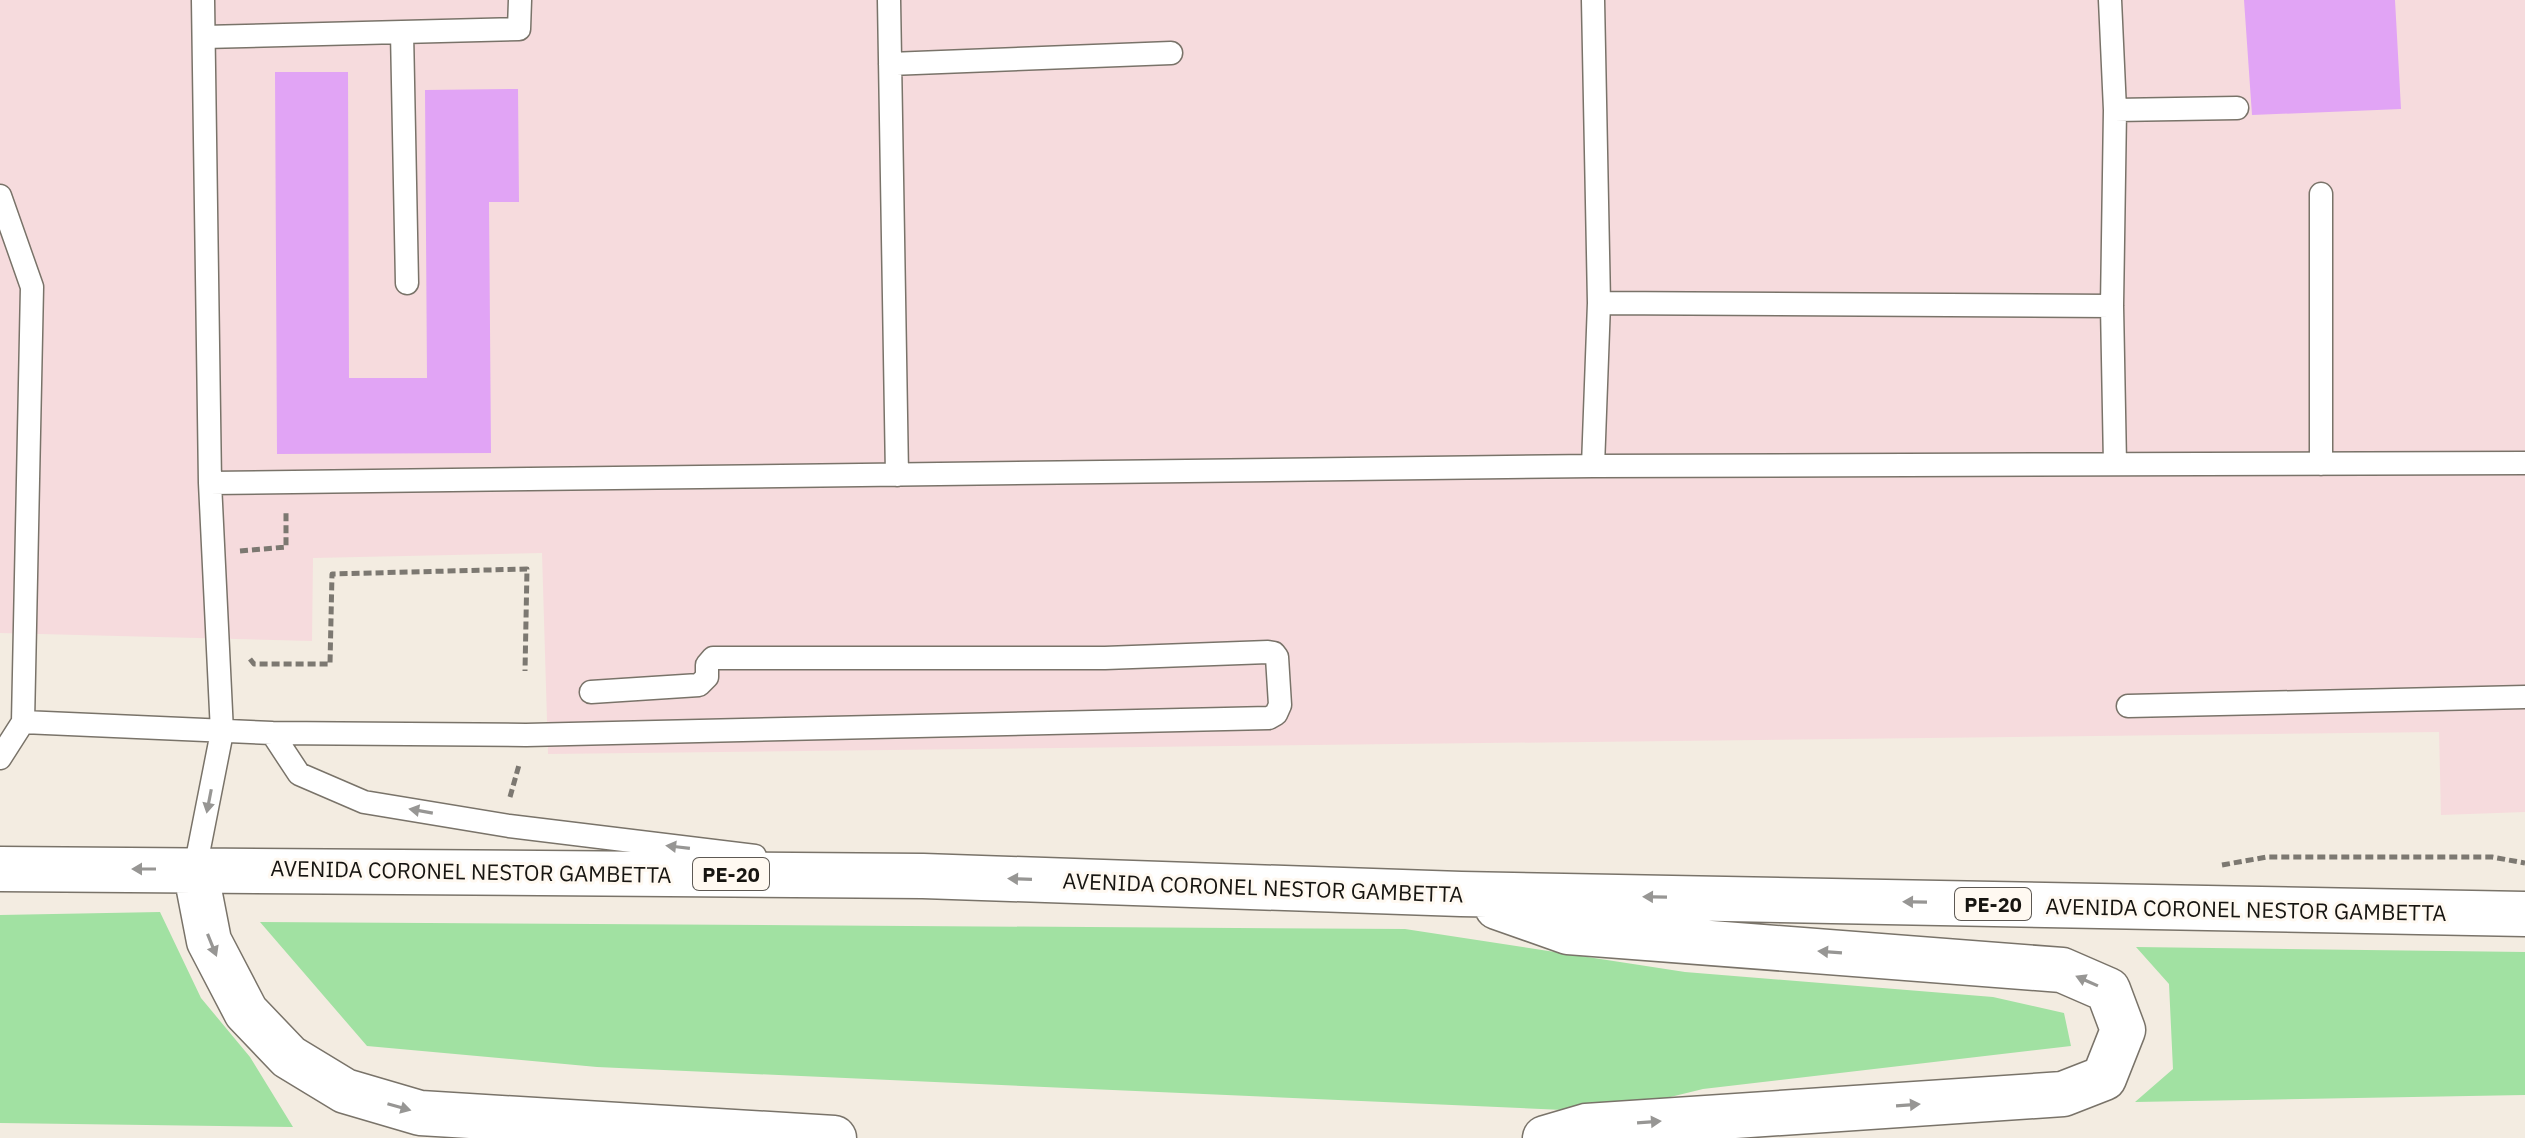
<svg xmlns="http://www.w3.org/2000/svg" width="2525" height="1138" font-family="'IBM Plex Sans',sans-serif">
  <rect width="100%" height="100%" fill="#f3ece1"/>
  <!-- industrial -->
  <path fill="#f6dbdd" d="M0,0H2525V812L2441,815L2439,732L548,754L542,553L313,558L312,641L0,633Z"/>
  <!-- green -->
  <path fill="#a1e1a2" d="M160,912L201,998L250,1057L293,1127L0,1123V915Z
    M260,922L1405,929L1685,972L1993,997L2064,1013L2071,1046L1703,1089L1609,1112L597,1067L367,1046Z
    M2136,947L2525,952V1095L2135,1102L2173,1069L2169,984Z"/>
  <!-- building -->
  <path fill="#e1a4f5" d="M2244,0H2395L2401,109L2252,115Z
    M275,72H348L349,378H427L425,90L518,89L519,202H489L491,453L277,454Z"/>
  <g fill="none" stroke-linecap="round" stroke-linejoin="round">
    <!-- lane casing -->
    <g stroke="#797369" stroke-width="25">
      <path id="lane" d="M889,0L897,475
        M2110,0L2115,110L2112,306L2115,464
        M402,32L407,283
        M204,37L519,29L520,0
        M890,64L1171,53
        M2115,110L2237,108
        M0,196L32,287L23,722L0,758
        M1599,303L2112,306
        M2321,464V194
        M1593,466L1599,303L1593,0
        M210,483L1593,466L2525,463
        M2128,706L2525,697
        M23,722L272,733L299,774L364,802L509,826L755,856
        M272,733L526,735L1269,718L1276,714L1280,705L1277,657L1274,653L1268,652L1105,658H713L707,665V677L699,685L591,692
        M195,869L222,732L210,483L203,0"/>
    </g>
    <!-- highway casing -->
    <g stroke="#797369" stroke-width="47">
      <path id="highway" d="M0,869L923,876L1461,894L2525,914
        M195,869L209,941L246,1012L289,1057L345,1091L420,1113L834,1138
        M1497,907L1568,932L2062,970L2108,990L2123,1030L2104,1078L2063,1094L1586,1126L1545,1138"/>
    </g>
    <!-- path -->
    <path stroke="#7c7871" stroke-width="5" stroke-dasharray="8 4" stroke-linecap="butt" d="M240,551L286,547V511
      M250,659L254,664H330L332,574L527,569L525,671
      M510,797L519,765
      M2222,865L2267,857H2492L2525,863"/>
    <!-- lane -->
    <use href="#lane" stroke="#fff" stroke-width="22"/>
    <!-- highway -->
    <use href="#highway" stroke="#fff" stroke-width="44"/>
  </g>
  <!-- one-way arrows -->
  <defs><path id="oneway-solid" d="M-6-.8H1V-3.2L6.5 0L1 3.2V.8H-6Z" transform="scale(2)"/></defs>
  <g fill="#979694">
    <use href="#oneway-solid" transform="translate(209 801) rotate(101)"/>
    <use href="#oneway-solid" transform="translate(421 811) rotate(-170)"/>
    <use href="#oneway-solid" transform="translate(678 847) rotate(-173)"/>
    <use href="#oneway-solid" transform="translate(144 869) rotate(-180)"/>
    <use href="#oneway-solid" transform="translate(1020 879) rotate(-178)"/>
    <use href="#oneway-solid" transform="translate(1655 897) rotate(-179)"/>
    <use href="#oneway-solid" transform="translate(1915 902) rotate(-179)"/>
    <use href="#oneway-solid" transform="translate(212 945) rotate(68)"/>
    <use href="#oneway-solid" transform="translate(1830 952) rotate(-176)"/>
    <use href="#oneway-solid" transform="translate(2087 981) rotate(-156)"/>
    <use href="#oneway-solid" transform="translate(1908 1105) rotate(-4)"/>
    <use href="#oneway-solid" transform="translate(399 1107) rotate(16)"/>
    <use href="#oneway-solid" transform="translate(1649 1122) rotate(-4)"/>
  </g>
  <g text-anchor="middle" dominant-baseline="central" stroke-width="6" stroke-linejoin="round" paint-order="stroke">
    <!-- shield labels -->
    <g fill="#fff9f1" stroke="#5d5954" stroke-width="2">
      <rect x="693" y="858" width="76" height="32" rx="6"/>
      <rect x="1955" y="888" width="76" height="32" rx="6"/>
    </g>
    <g font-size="20" font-weight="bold" fill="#171511">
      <text x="731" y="874">PE-20</text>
      <text x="1993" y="904">PE-20</text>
    </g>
    <!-- street labels -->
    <g font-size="22" fill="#171511" stroke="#fff9f1">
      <text transform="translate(471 871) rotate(1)">AVENIDA CORONEL NESTOR GAMBETTA</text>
      <text transform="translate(1263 887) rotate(2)">AVENIDA CORONEL NESTOR GAMBETTA</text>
      <text transform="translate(2246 909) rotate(1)">AVENIDA CORONEL NESTOR GAMBETTA</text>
    </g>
  </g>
</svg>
